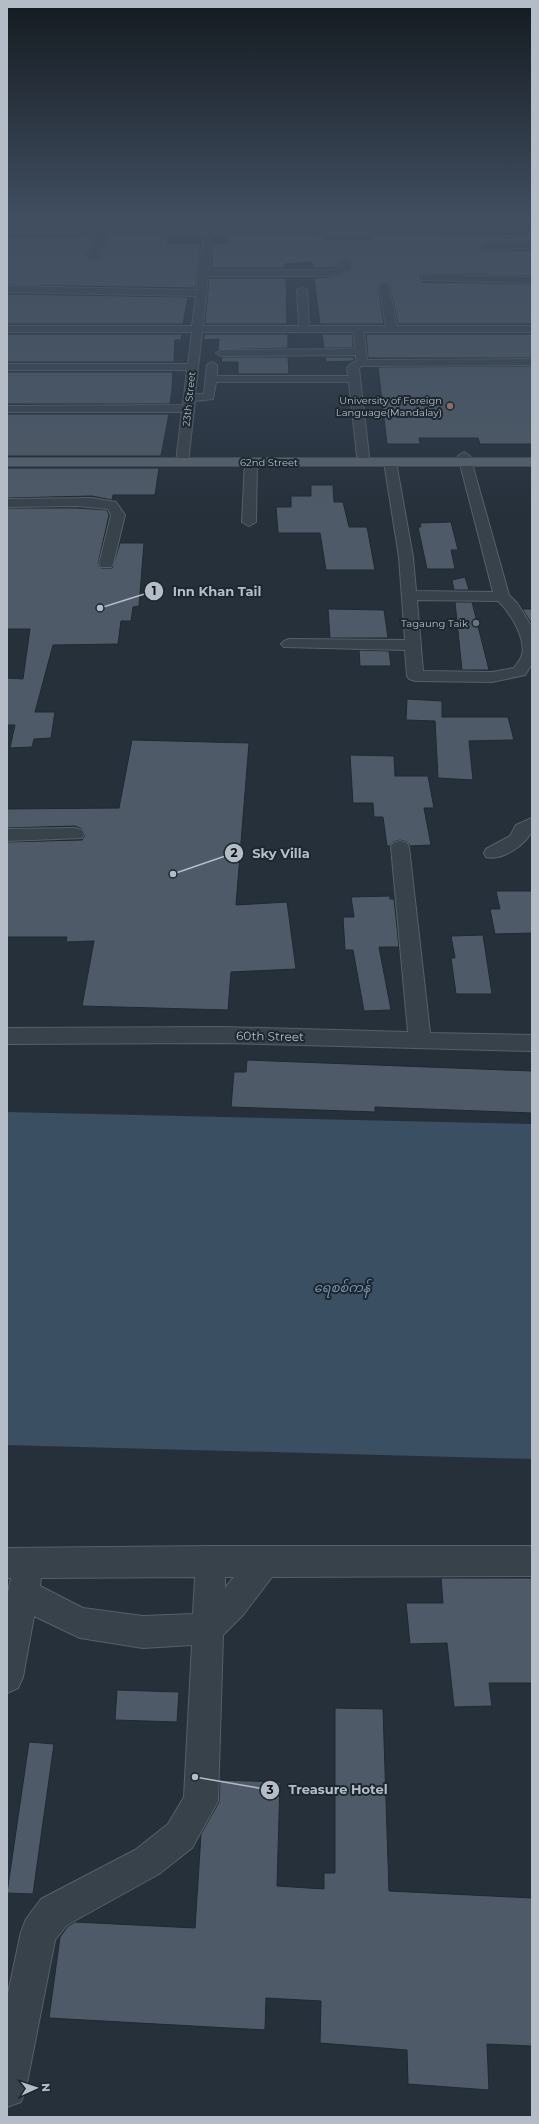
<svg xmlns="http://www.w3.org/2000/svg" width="539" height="2124" font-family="Montserrat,'Noto Sans Myanmar',sans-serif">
  <rect width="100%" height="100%" fill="#25303b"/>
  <!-- water -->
  <path fill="#3b4f63" d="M7,1112L532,1124V1459L7,1445Z"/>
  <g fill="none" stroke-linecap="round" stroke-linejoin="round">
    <!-- canal -->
    <path fill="#3b4f63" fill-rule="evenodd" d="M7,229L441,230L447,234L441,238L7,237Z"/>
  </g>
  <!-- building -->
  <path fill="#4e5a67" stroke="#1f2932" d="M133,217H173L171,224H87L89,221H132Z
    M225,217H318V224H225Z
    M446,217H532V224H381H448Z
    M81,234H97L86,257L91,262L98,259L109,234H169L167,243H201L198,270L196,273V288L7,285V237L80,236Z
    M226,234H318V236H324L325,239H370L369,234H532V241L486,242L480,245L486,250H532V276L425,274L420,276L422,282L532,284V324H398L390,286L385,282L378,286L384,324H320L314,278L331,277L352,270L350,261L345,260L340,263V266L331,268H313L312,262L285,264V268H211L213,243H227Z
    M209,278H286L287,324H205Z
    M7,294L188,297L183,324H7Z
    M7,334H182L181,340H175L174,362H7Z
    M204,334H288V348L218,350L219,339L204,340Z
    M322,334H353V348H324Z
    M366,334H532V358H368Z
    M222,357H288L289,374H238V362H221Z
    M325,357H354V361L326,362Z
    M532,366V444H480L478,438H419L420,444H387L378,367Z
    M7,372H173L172,390L170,404H7Z
    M7,414H169L161,456H7Z
    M7,468H159L155,495H113L112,500L92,496L7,498Z
    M311,485H333L334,502H343L349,527H367L375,570H326L320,533H278L276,507H291V496H311Z
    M7,508H77L107,510L109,515L98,564L101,568H112L120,543H144L139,606L133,607L131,621H121L118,644L53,645L35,712H55L51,738L34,739L32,747L10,748L15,725H7V678L23,679L30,629H7Z
    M451,522L458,550H451L455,569H427L418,527H421L420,523Z
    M465,577L469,590H454L452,580Z
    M455,602H472L489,670H462Z
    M328,609L384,610L388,638H330Z
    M522,609H532V624Z
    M359,650L389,651L391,666H360Z
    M407,699L442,701V717H508L514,740L469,741L473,780L438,778L435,721L406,720Z
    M132,740L249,743L236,905L287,902L296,969L231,972L228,1010L82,1006L94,941L66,942L67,937H7V842L82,840L85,835L82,829L75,826L7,828V809L119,808Z
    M350,755L394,756L395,776H428L434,808H424L431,845L410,846L407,842L400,840L393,842L390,846H387L383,817H374L373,803H353Z
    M496,891H532V933L495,934L490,909H500Z
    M390,896V899H394L399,947H379L391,1010L364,1011L353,950H345L343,917H354L351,897Z
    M483,935L492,994H456L451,958H455L451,936Z
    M247,1060L532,1071V1113L375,1107V1112L231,1107L234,1072H246Z
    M441,1578H532V1683H489L492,1706L454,1707L447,1643L410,1644L406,1603H443Z
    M117,1690L179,1692L177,1722L115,1720Z
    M335,1708L383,1709L389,1891L532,1898V2046L487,2044L489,2090L408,2084L407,2050L320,2043L321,2001L266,1998L265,2030L49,2018L60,1937L68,1926L75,1922L195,1928L201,1834L219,1802L220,1780L280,1782L277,1886L324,1889V1873H335Z
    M29,1742L54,1744L33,1894L7,1893Z"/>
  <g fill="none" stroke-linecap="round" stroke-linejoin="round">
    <!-- minor casing -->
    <g stroke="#566069" stroke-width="2">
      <path id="minor" d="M206,217H214L213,226H532V232H213L209,270H331L342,267L341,264L346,261L349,262L352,269L331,276H208L203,326H299L297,290L302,287L307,290L309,326H386L379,286L384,283L389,286L397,326H532V332H364L367,360L532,359V365L361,366L359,369L369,456L363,460L357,456L349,382H216L213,399L195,401L188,462L182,466L176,462L182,412H7V406L183,405L187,370H7V364H188L192,332H7V326H192L196,296L7,292V286L197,290V273L199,271L204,232H108L97,258L92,261L87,258L99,232H7V226H205ZM202,332H354L355,349L221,350L216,353L221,356L356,355V362L352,363L347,368L348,376H217V365L212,362L207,365L204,394H195Z
        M532,242V248L486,249L481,246L486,243Z
        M425,275L532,277V283L422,280V276Z
        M464,452L470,456L509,595L517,603L532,627V664L525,675L492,682L415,681L409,679L407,676L405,650L284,647L281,644L284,641L289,639L405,640L399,557L384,462L386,459L390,458L396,462L413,557L416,591L493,592L458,456ZM417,600L498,601C510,612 526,638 522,655C521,659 516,665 514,668L492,672L423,671Z
        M251,458L257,462L256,522L249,526L242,522L245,462Z
        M92,498L116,502L125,515L113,564L111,567H101L99,564L111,515L108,509L77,506L7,507V499Z
        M532,818C532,822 533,828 532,831C525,845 503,861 486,857L484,853L486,849L510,836L516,825Z
        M75,828L82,830L84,834L82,838L7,841V829Z
        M400,841L407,843L409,847L430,1033L532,1035V1051L223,1043L7,1044V1028L223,1027L408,1032L391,847L393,843Z
        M211,1546H532V1576L272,1577L243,1615L223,1635L218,1801L192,1848L159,1874L67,1925L55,1940L26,2088L21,2102L7,2107V1998L21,1932L26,1919L41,1899L135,1850L168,1824L184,1797L192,1645L143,1648L80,1638L34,1616L23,1677L18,1688L7,1693V1597L11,1578H7V1548ZM195,1577L193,1614L143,1616L83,1608L40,1586L41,1578ZM225,1577H234L225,1588Z"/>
    </g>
    <!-- major casing -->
    <g stroke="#414b54" stroke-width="2">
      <path id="major" d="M7,458H532V466H7Z"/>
    </g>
    <!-- minor -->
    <use href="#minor" fill="#38424b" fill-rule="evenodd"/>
    <!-- major -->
    <use href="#major" fill="#56616b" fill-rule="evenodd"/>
  </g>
  <!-- sky -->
  <linearGradient id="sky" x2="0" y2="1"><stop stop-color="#141a20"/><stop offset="0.42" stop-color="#404e60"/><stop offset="1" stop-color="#404e60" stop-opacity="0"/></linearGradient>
  <rect width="539" height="514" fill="url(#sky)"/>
  <!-- markers -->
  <circle fill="#8d6e63" stroke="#1d2730" stroke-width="1.5" cx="450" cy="406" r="4"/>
  <circle fill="#6b7280" stroke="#1d2730" stroke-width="1.5" cx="476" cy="623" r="4"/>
  <g text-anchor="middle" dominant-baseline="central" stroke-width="4" stroke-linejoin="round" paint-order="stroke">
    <!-- far-street labels -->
    <g font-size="10" fill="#b4bdc7" stroke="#1d2730">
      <text transform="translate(189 399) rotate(-84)">23th Street</text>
      <text x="269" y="462">62nd Street</text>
    </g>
    <!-- far-poi labels -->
    <g font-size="10" fill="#b4bdc7" stroke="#1d2730" text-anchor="end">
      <text x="442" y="400">University of Foreign<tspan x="442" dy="12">Language(Mandalay)</tspan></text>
      <text x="468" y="623">Tagaung Taik</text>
    </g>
    <!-- street labels -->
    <g font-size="12" fill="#b4bdc7" stroke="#1d2730">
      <text transform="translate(270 1036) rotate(1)">60th Street</text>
    </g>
    <!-- water labels -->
    <g font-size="13" font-style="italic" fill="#7690a9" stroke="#1d2730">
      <text x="342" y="1287">ရေစစ်ကန်</text>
    </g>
  </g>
  <!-- callouts -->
  <path fill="none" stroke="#b4bdc7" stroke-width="1.5" d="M100 608L154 591M173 874L234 853M195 1777L270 1790"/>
  <g fill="#b4bdc7" stroke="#1d2730" stroke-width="1.5">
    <circle cx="100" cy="608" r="4"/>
    <circle cx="173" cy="874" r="4"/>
    <circle cx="195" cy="1777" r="4"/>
    <circle cx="154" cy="591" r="10"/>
    <circle cx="234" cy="853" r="10"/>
    <circle cx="270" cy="1790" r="10"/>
  </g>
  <g font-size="12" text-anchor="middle" font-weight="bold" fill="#111">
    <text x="154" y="595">1</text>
    <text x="234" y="857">2</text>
    <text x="270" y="1794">3</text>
  </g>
  <g font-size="13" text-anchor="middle" font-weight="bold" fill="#b4bdc7" stroke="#1d2730" stroke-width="4" stroke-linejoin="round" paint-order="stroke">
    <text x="217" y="596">Inn Khan Tail</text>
    <text x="281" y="858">Sky Villa</text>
    <text x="338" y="1794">Treasure Hotel</text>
  </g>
  <!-- border -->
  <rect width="539" height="2124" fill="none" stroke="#b4bdc7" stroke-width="16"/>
  <!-- north arrow -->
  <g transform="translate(36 2088) rotate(87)" stroke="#1d2730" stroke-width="3" paint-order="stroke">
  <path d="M0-3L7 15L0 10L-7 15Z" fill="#b4bdc7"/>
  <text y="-6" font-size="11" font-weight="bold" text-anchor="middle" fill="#b4bdc7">N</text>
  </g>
</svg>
